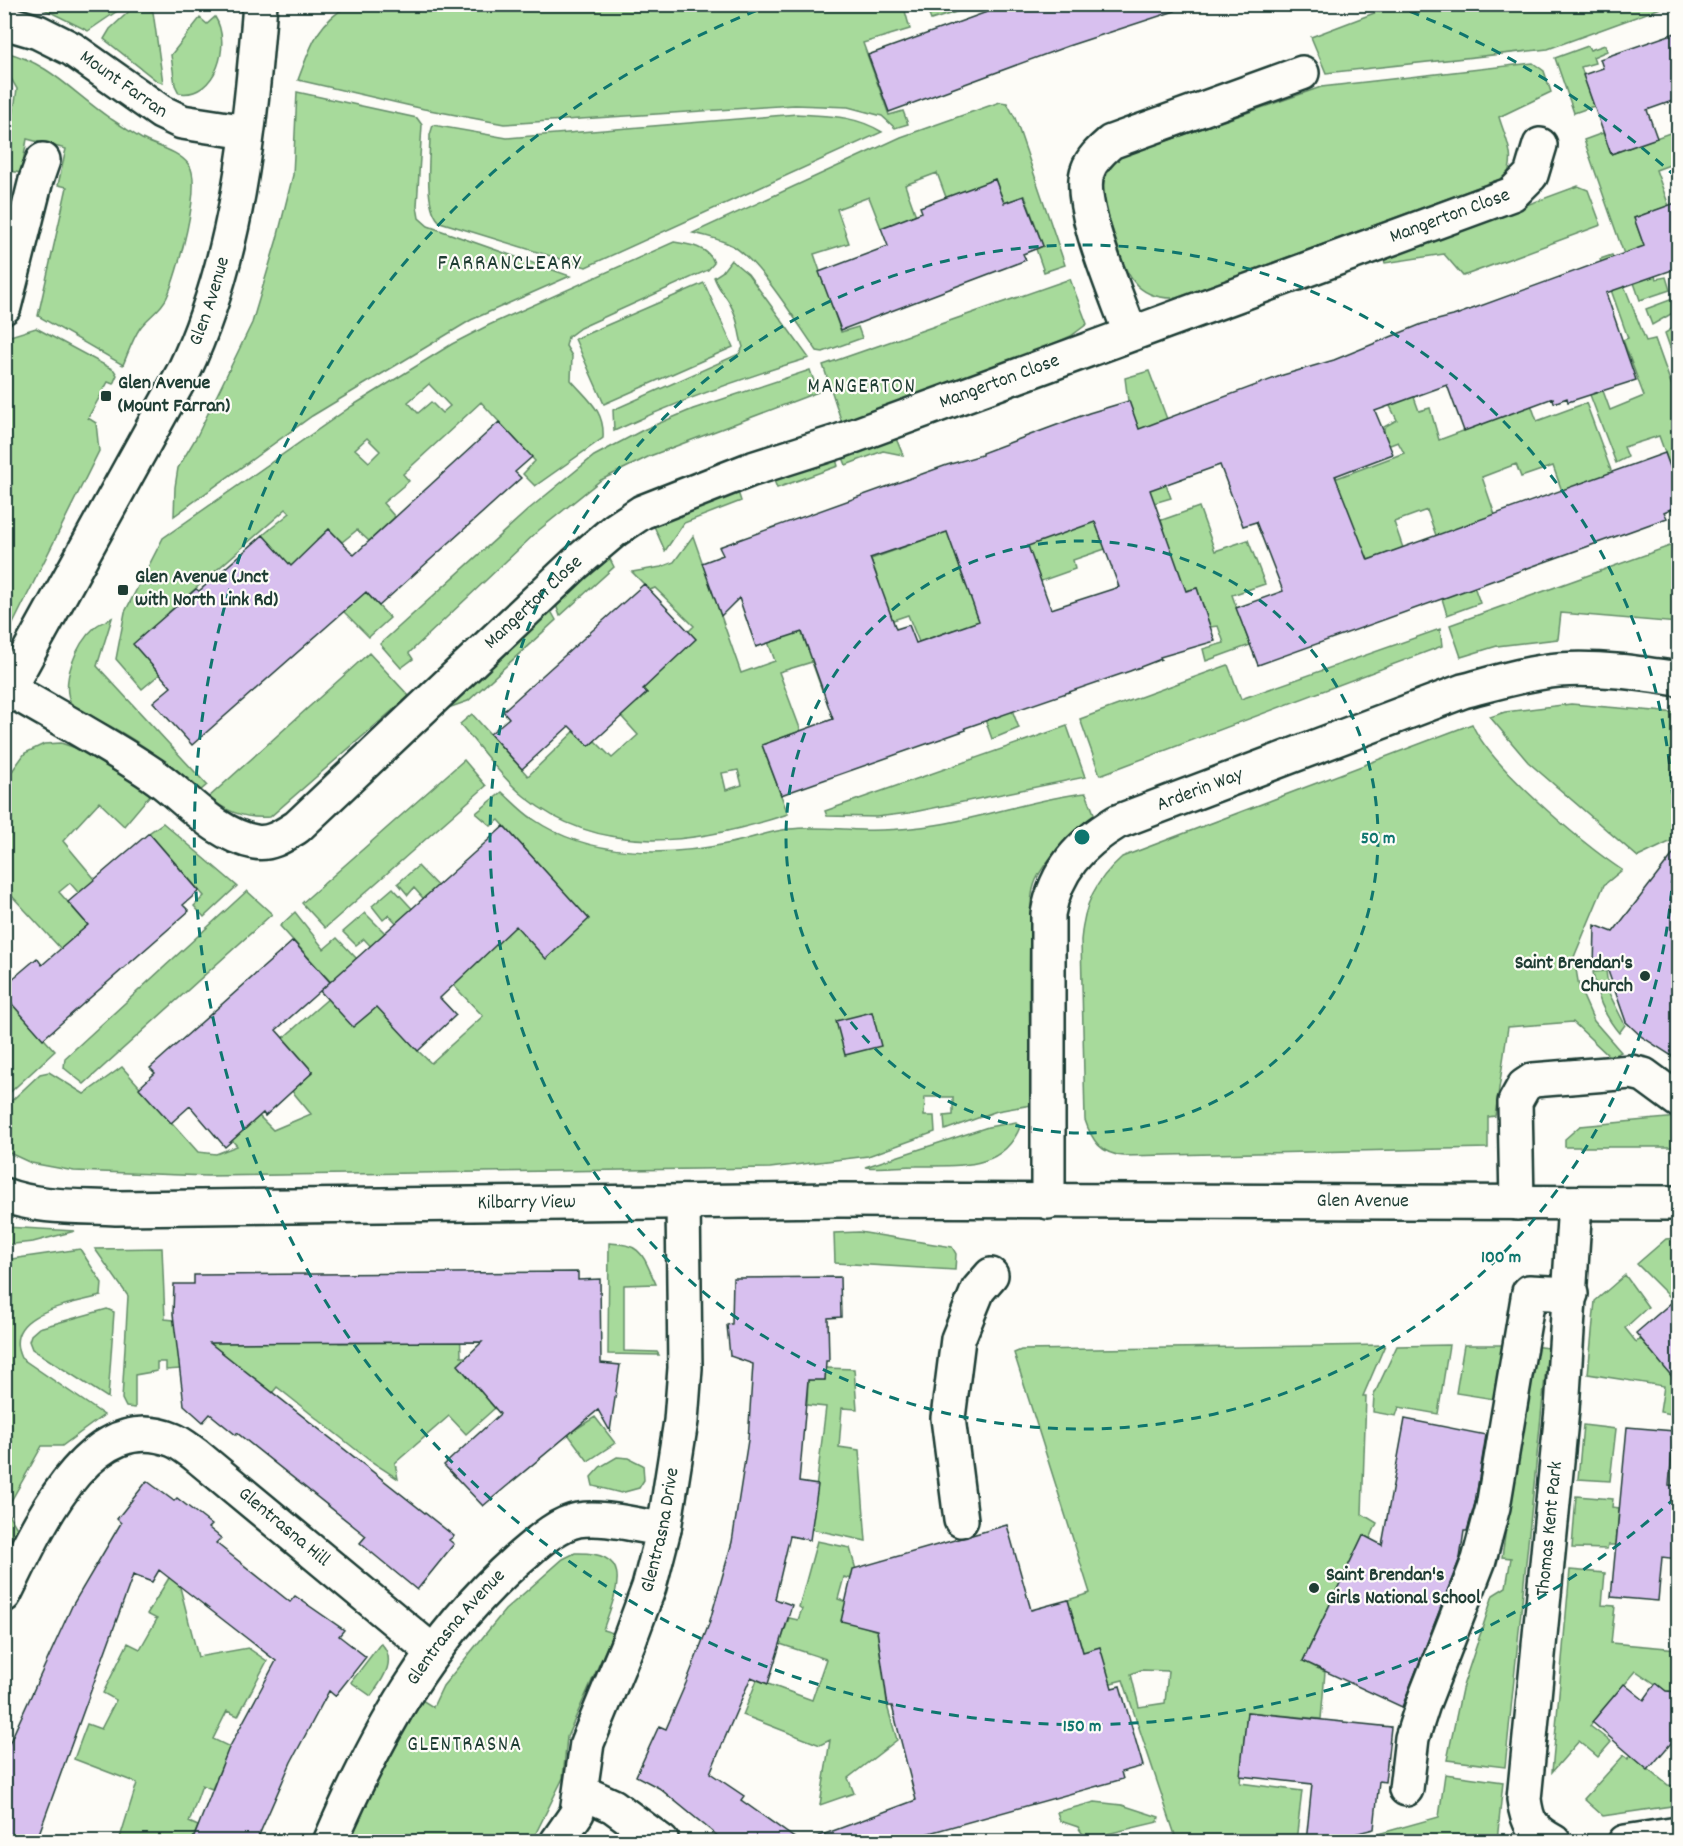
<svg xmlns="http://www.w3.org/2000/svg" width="1683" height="1846" font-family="Dekko,sans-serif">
  <rect width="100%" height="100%" fill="#fdfcf7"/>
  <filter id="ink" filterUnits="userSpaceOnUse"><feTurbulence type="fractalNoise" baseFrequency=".0167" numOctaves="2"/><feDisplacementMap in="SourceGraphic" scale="12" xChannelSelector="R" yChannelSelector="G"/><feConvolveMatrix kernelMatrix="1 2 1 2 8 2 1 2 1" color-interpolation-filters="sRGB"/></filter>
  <g filter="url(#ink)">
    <!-- green -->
    <path fill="#a7da9b" stroke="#638c68" stroke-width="1.5" fill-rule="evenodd" d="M1398,4H1669V5L1548,49L1326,73L1311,37Z
      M36,5H126L88,31Z
      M136,5H143L153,12L163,83L157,81L104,39L110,29Z
      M349,5V4L978,5L931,20L925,5L905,11L910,29L863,43L889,115L903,111L908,124L895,128L882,116L848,107L795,105L504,124L424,109L298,80C311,46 316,24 349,5Z
      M215,17C232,43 216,99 179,93L175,85L171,55L200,18L207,24Z
      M1605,45L1607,51L1593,57L1595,63L1581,67L1594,106L1574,113L1555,58L1588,46L1590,50Z
      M5,52C50,63 74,94 111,119C121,125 131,133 142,139C156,146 179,151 189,165C203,184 177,275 167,297C162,309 148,317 140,328C133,338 128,353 123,365L38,316L67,187L58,185L66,149L27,139L21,173L5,170L17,89L5,68Z
      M1533,63L1544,71L1551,92L1499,117C1505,138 1517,157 1506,177L1176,298C1130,300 1124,266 1113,231C1108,217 1100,200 1103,185C1105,174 1113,165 1120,157L1321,87Z
      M297,92L417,118L422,125L417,206L419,218L428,226L570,276L471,320L312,416L174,516L175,487L178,468L197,436L252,323L277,239L293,175Z
      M1000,102L1007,103L1015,118L1065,265L1044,272L1036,249L1043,246L1025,196L1004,203L995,179L981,185L953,216L937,173L905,185L920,227L892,224L881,228L869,197L837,209L849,243L814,254L841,332L858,327L862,338L823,352L817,351C797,323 761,263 733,246C720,239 707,236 693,233L901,137Z
      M797,114C827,116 855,115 882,132L586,267L440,222C423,207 430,158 430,135L433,125L507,138Z
      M1678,130V162L1656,170L1669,206L1634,218L1656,279L1666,277L1670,290L1640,300L1584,140L1603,133L1611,154Z
      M1578,186L1588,190L1601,225L1463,276L1444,254L1385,263L1383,258Z
      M674,242C688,244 709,247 714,263L708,270L580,328L568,337L566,346L572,356L571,380C587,399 605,410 603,438L535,486L523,474L535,461L481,402L403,474L409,481L383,503L395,517L369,541L357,530L342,542L329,529L317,540L320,543L290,567L282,558L270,568L278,578L228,624L199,592L210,581L220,591L258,554L261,558L273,547L263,535L290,513L286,509L169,612L177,621L188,612L206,633L197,643L142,689L116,659L125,612L163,538L352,406L452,344L489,325ZM429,384L450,406L442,413L431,402L418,413L408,402ZM367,438L380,451L369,462L355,449Z
      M1612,255L1646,341L1655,339L1678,403V489L1659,436L1624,447L1628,457L1616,463L1574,353L1587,347L1610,410L1644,396L1623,340L1628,338L1600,259Z
      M731,260L748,274L809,358C741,378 678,401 614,431L613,410L739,354L743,347C738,333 739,319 731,306C726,295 719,291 714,277L722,272Z
      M1070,279L1087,324L1071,336L1020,358L842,423L823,365Z
      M704,283L733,347L604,404L575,339Z
      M1678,297V310L1652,325L1646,309Z
      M1678,325V370L1665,333Z
      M36,328L114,370L117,375L113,384L108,382L88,418L96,423L99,451L5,640V350L10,336Z
      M1395,345L1419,411L1430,408L1439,440L1498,418L1519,371L1537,421L1586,403L1612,473L1562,491L1553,466L1521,477L1516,464L1482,477L1495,515L1469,572L1480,603L1447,615L1440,592L1451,578L1427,510L1394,522L1403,548L1368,560L1310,502L1334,473L1337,478L1404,453L1398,442L1385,447L1384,427L1397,420L1389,404Z
      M810,370L818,392L650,456L601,480L539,530L409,653L413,659L401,668L380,644L529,509L594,456L643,430L693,409Z
      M1149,371L1170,427L1142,438L1128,401L1125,378Z
      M895,436L903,455L883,451L846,465L842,455Z
      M835,456L838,466L777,488L773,478Z
      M1155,472H1161L1171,498L1144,506Z
      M930,481L966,586L1033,562L1015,555L1085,493L1102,541L1199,507L1215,551L1248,540L1265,584L1232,595L1250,645L1206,661L1203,649L1224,643L1218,626L1210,627L1197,588L1186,591L1140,537L1073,560L1075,569L1041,581L1007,697L1019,728L992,739L953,630L919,642L908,615L840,638L831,686L822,690L812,662L779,672L801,731L762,745L788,814C701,843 601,860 524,796C500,776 480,747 460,724L472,714L528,776L580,726L579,736L589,746L595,741L612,758L638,735L612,706L638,702L647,693L637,682L694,626L655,588L650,590L632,572L661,567L674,562L693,536L741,673L775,661L759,617L797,620L808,649L823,645L879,582L871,559L921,541L904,491ZM738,770L742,785L726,790L722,773Z
      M738,492L741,501L684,523L665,551L654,526Z
      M1678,543V623L1561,613L1558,639L1497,646L1461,657L1450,625Z
      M609,557L614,567L560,616L556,605Z
      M357,583L390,618L369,637L340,608Z
      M551,611L556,620L468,701L448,708Z
      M112,618L97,666L207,785L201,790C170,764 138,740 102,722C94,718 78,714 73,707C58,684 77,643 95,627C99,623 107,621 112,618Z
      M1440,629L1442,646L1100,775L1080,719L1228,665L1241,699Z
      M369,653L409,696L270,817C246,819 227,813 209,797Z
      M1571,704L1678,713V838L1638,857L1528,762L1490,717L1505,712Z
      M1472,724C1490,766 1583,844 1622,870L1604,885L1574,957L1579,987L1594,1021L1621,1052L1610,1057L1573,1022L1508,1027L1495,1116L1488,1117V1148L1124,1156C1101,1154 1092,1141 1085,1120L1081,940C1084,904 1095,881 1122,857Z
      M1067,726L1085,777L909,813L876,817L827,816L825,811Z
      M61,743L90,753L151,794L124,826L99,802L63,841L99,884L83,898L70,883L59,892L88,925L61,949L12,896L5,904V781L25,753L44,744Z
      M464,760L486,786L325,928L302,903Z
      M502,792C512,801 522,812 533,819C589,858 667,857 731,843C750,839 770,831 789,829C813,826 837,829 862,830C881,831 902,829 921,827C977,821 1030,799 1086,793L1095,816C1074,835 1048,854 1036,880C1029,896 1031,918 1030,935C1028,992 1030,1049 1031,1105L997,1111L945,1130L944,1116L953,1115V1097H925L924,1116H934L935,1132L868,1156L770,1168L207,1176L74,1171L31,1163L5,1151V1107L40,1074L49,1072L84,1094L122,1067L198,1152L216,1154L237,1146L202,1106L239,1096L273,1130L311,1114L292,1091L313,1072L283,1038L338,990L280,926L295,912L324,949L337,938L358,960L417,1050L431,1063L483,1016L453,985L497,926L539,918L523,934L546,958L588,919L499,820L491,826L476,813Z
      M163,823L237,886L204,917L194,906L204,896L149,833Z
      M418,866L444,893L430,906L414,888L408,895L398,883Z
      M393,888L419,916L403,930L389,915L383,920L372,906Z
      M247,891L272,914L84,1084L64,1068L65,1058Z
      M365,913L392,940L377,953L364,939L356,945L343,932Z
      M1606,971L1609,993L1625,1025L1619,1033C1603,1014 1597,996 1593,972Z
      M4,995L55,1051L5,1097H4Z
      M1678,1117V1147H1565V1139L1580,1126Z
      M1016,1122L1020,1127C1002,1172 956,1165 916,1166C899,1166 882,1169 865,1167L988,1127Z
      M5,1227L75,1231L33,1242L5,1245Z
      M859,1232L952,1247L956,1254L955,1270L835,1263L834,1233Z
      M1678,1238V1289L1670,1297L1637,1264L1666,1239Z
      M609,1243C643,1244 642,1255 656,1284L624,1285V1351L657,1352L659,1355L608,1354Z
      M162,1248L165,1319L174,1320L192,1343L290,1342L338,1320L339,1343L437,1342L460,1316L461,1357H488L490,1403L495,1408L466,1434L449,1416L395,1463L398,1479L369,1460L277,1387L264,1403L240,1384L239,1365L166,1370V1362H157V1371L135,1375V1408L126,1407L122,1399L128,1296L95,1249Z
      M80,1249L102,1283L101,1296C71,1304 0,1313 21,1358L104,1415L62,1446H42L6,1510L18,1530L5,1558V1260Z
      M1625,1275L1648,1307L1625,1328L1636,1342L1641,1339L1678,1379V1415L1660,1412L1664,1386L1588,1374L1595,1301Z
      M107,1309L114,1312L108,1398L32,1349L29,1341L31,1335L39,1328Z
      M1385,1345L1363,1396H1366L1362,1514L1377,1523L1370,1539L1363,1535L1303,1661L1325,1672L1321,1719L1247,1712L1240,1783L1302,1791L1296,1841H1177L1123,1680L1076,1692L1023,1670L1083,1652L1068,1600L1090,1593L1014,1353L1021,1350ZM1141,1670L1168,1671L1165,1703L1139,1707L1131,1674Z
      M1449,1345L1438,1414L1399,1407L1396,1416L1373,1412L1374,1395L1397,1346Z
      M1464,1345H1505L1494,1399L1456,1393Z
      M1532,1346L1548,1348L1505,1767L1447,1760L1462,1689L1483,1626L1493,1595L1506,1587L1511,1558L1502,1557Z
      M826,1368L854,1369L857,1409L842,1408L839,1447L859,1450L866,1541L811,1529L826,1407L807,1405L808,1380H825Z
      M595,1417L615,1443L588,1461L568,1434Z
      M1583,1425L1616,1429L1610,1481L1578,1479Z
      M617,1457L629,1458L643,1465L644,1480L639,1488L621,1493L593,1486L591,1477L600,1467Z
      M1576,1496L1613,1499L1612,1507L1619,1508L1616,1545H1608L1607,1549L1572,1548Z
      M817,1541L850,1548L859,1581L844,1577L838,1599L852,1604L863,1626L877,1631L888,1709L897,1740L848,1778L854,1793L820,1805L830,1740L820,1745L743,1715L757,1680L812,1700L826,1659L780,1644L789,1618L798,1620L802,1609L799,1607Z
      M575,1553C637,1551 616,1592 603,1630L613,1633L567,1737L563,1778L532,1841H508L499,1835L493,1842L349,1841L375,1785L422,1700L433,1707L443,1686L505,1610L563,1559Z
      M175,1568L198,1657L248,1648L267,1661L238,1716L227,1711L213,1739L230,1747L212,1789L202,1785L189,1822L198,1826L192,1841H119L137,1783L74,1759L87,1724L101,1729L116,1700L103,1693L128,1643L140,1649L157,1619L147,1614Z
      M1570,1570L1605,1573L1602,1605L1615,1606L1611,1643L1678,1649V1692L1666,1691L1636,1671L1590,1726L1611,1742L1598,1757L1579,1741L1552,1772Z
      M381,1643C398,1661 382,1680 371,1696L351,1682Z
      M1624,1755L1628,1759L1631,1755L1668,1785L1678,1786V1805L1603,1816L1584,1799Z
      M1445,1774L1503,1782L1497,1841H1353L1439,1817Z
      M1095,1802L1122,1805L1159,1817L1158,1822L1086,1839L1078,1827L1060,1821L1057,1812Z"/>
    <!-- building -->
    <path fill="#d8c0ef" stroke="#1f3d34" stroke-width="1.5" fill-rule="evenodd" d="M1009,4H1174L1175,11L1068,46L889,112L868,55Z
      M1678,32V99L1647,110L1657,138L1611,154L1583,75L1603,68L1600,59Z
      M995,179L1004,203L1024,196L1043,246L1023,254L1026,260L841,330L819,272L888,246L881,228L922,212L920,207Z
      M1678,202V268L1606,293L1636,380L1568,402L1567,398L1554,403L1553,398L1464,431L1447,385L1375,411L1393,454L1335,476L1368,560L1665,453L1678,489V506L1664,512L1667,518L1258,665L1236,608L1283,591L1256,522L1243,526L1220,465L1150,490L1186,591L1197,588L1215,641L1160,657L1161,659L1130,671L965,728L966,730L781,795L762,745L833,719L802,632L756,647L739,598L721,616L702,563L723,555L719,547L947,465L982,455V453L1089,413L1129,401L1139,429L1283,375L1334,360L1422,324L1453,316L1644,246L1634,218ZM1095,522L1119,587L1051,609L1028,546ZM947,532L979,621L916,643L909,625L896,629L870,558Z
      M499,422L532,457L515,472L521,478L379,606L366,592L192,745L153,702L171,687L133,644L196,589L199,591L263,535L291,566L329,529L354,555Z
      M644,584L696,639L643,689L647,693L589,746L569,726L522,769L490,734L509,718L503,711Z
      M504,826L589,919L546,959L516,926L440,998L456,1015L418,1051L377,1007L353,1027L320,991Z
      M149,833L199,891L183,905L189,911L43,1039L4,995V986L37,958L42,965L88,925L68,902Z
      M1678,848V1060L1642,1037L1626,1022L1607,968L1594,969L1595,925L1613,932Z
      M293,941L330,982L276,1030L313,1072L265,1116L263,1113L225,1147L190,1106L171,1123L139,1088L155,1073L150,1068Z
      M872,1012L881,1046L845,1055L836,1021Z
      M578,1272V1280L600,1279L601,1363L620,1365L610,1431L598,1410L483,1506L444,1465L500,1414L458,1365L482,1342L210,1343L454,1536L449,1540L454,1544L417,1590L360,1543L366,1536L237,1433L236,1435L210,1414L203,1422L184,1405L173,1314L174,1284H194V1275Z
      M840,1277L841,1317L828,1318L829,1361H826L825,1380H808L799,1482L818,1485L810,1540L790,1536L775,1599L792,1605L768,1684L751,1677L710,1773L744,1796L741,1800L800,1842H725L659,1788L636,1776L659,1726L666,1729L686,1683L709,1624L732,1542L748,1440L753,1364L730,1356L727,1325L732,1324L733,1278Z
      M1678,1297V1384L1636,1333Z
      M1405,1419L1486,1435L1475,1503L1467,1531H1464L1460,1558L1402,1707L1303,1661L1363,1535L1382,1545Z
      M1627,1427L1674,1431L1669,1485L1678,1486V1559L1662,1557L1658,1601L1611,1597Z
      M147,1481L174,1501L177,1498L212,1525L209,1528L221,1538L216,1543L290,1602L295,1596L344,1630L339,1636L366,1657L335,1696L329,1691L291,1762L256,1842H192L228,1750L276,1661L159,1570L152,1582L133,1575L36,1842H4V1755L72,1606L121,1523L117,1519Z
      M1007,1525L1031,1610L1068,1600L1083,1652L1100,1647L1112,1688L1120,1686L1143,1766L1121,1772L1123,1779L897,1842H815L814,1838L916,1800L892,1706H888L877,1630L841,1621L853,1569Z
      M1656,1683L1666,1691L1678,1692V1735L1648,1770L1592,1722L1624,1684L1644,1700Z
      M1247,1712L1391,1727L1385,1782L1379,1781L1374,1829L1323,1842H1306L1312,1784L1240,1776Z"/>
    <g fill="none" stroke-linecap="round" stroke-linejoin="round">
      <!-- minor casing -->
      <g stroke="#1f3d34" stroke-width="38">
        <g id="minor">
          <path id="s1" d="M4,22L38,32L72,49L161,112L182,122L247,132"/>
          <path d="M4,307L36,180L43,160"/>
          <path d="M1130,333C1118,298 1075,202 1088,170C1092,158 1102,150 1111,142L1302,73"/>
          <path id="s2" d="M9,689C57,717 106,743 152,774C185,796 213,834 255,842C271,845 284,835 297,827L575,564L615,530L642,512L749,470L840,441L1512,194L1531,175L1540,145"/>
          <path id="s3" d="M4,697L184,371C238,257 250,129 260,4"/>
          <path id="s4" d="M4,1195C38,1208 80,1206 116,1208L838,1200L1678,1203"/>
          <path id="s5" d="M1048,1202V914C1056,870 1080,844 1117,822L1463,691C1494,683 1526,673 1558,670C1598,667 1640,673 1678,679"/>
          <path d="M1517,1203L1515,1102L1524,1086L1533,1080L1631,1072L1644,1075L1678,1100"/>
          <path d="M961,1520L948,1418L958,1339L978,1290L991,1275"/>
          <path id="s6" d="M4,1595C34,1536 87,1405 173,1440C181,1443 189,1450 196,1455L432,1651"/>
          <path d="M1406,1789L1412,1738L1424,1701L1479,1560L1493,1507L1529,1292L1571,1294"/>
          <path d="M582,1792L613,1806L662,1842"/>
          <path id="s7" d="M330,1842C377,1734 429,1638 518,1559C535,1545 556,1524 578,1520C606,1516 637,1526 664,1529"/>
          <path id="s8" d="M557,1842L577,1813L587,1743L629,1641L649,1587L664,1529L681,1421L685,1368L683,1202"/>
          <path id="s9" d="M1554,1842C1532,1830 1527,1823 1524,1799L1562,1410L1575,1203"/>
          <path d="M1625,1842L1678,1834"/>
        </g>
      </g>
      <!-- minor -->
      <use href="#minor" stroke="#fdfcf7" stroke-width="33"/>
    </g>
  </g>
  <!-- distance rings -->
  <g fill="none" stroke="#0f766e" stroke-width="3" stroke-dasharray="10 8">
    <circle cx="1082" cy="837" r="296"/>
    <circle cx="1082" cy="837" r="592"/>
    <path d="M1676 1497A888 888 0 1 1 771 5M1393 5A888 888 0 0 1 1676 177"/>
  </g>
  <!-- markers -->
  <g fill="#1f3d34" stroke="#fdfcf7" stroke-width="2">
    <rect x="100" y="390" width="12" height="12" rx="3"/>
    <rect x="117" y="584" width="12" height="12" rx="3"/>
    <circle cx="1645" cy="976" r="6"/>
    <circle cx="1314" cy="1588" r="6"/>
  </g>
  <g text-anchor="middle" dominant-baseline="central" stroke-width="4.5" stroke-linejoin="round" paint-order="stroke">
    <!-- street labels -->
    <g font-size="20" fill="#1f3d34" stroke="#fdfcf7">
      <text stroke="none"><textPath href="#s1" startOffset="136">Mount Farran</textPath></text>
      <text stroke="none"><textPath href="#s2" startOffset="1665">Mangerton Close</textPath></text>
      <text stroke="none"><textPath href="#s3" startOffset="447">Glen Avenue</textPath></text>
      <text stroke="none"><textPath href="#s2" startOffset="1185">Mangerton Close</textPath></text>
      <text stroke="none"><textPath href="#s2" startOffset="663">Mangerton Close</textPath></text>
      <text stroke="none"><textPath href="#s5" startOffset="496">Arderin Way</textPath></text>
      <text stroke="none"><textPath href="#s4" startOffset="524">Kilbarry View</textPath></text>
      <text stroke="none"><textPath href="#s4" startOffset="1360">Glen Avenue</textPath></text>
      <text stroke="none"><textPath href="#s6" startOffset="394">Glentrasna Hill</textPath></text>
      <text stroke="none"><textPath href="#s9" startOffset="327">Thomas Kent Park</textPath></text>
      <text stroke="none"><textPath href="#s8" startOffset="332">Glentrasna Drive</textPath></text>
      <text stroke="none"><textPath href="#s7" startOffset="250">Glentrasna Avenue</textPath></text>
    </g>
    <!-- poi labels -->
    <g font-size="20" font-weight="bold" fill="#1f3d34" stroke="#fdfcf7" text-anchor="start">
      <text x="118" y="384">Glen Avenue<tspan x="118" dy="23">(Mount Farran)</tspan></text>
      <text x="135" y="578">Glen Avenue (Jnct<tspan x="135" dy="23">with North Link Rd)</tspan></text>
      <text x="1633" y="964" text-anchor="end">Saint Brendan's<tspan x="1633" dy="23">Church</tspan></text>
      <text x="1326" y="1576">Saint Brendan's<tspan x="1326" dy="23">Girls National School</tspan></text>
    </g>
    <!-- neighbourhood labels -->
    <g font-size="21" letter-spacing="1.5" fill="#1f3d34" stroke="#fdfcf7">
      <text x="862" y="388">MANGERTON</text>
      <text x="465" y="1746">GLENTRASNA</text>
    </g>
    <!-- quarter labels -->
    <g font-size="22" letter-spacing="1.5" fill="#1f3d34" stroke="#fdfcf7">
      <text x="510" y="264">FARRANCLEARY</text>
    </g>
  </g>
  <circle cx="1082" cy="837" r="9" fill="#0f766e" stroke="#fdfcf7" stroke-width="3"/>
  <g font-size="18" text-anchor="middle" font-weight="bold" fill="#0f766e" stroke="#fdfcf7" stroke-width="4.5" stroke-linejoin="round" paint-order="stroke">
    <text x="1378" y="843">50 m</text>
    <text x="1501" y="1262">100 m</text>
    <text x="1082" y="1731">150 m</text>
  </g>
  <!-- margin -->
  <rect width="1683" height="1846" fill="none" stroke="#fdfcf7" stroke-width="24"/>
  <rect x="12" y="12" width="1659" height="1822" fill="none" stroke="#1f3d34" stroke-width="2" filter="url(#ink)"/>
</svg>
